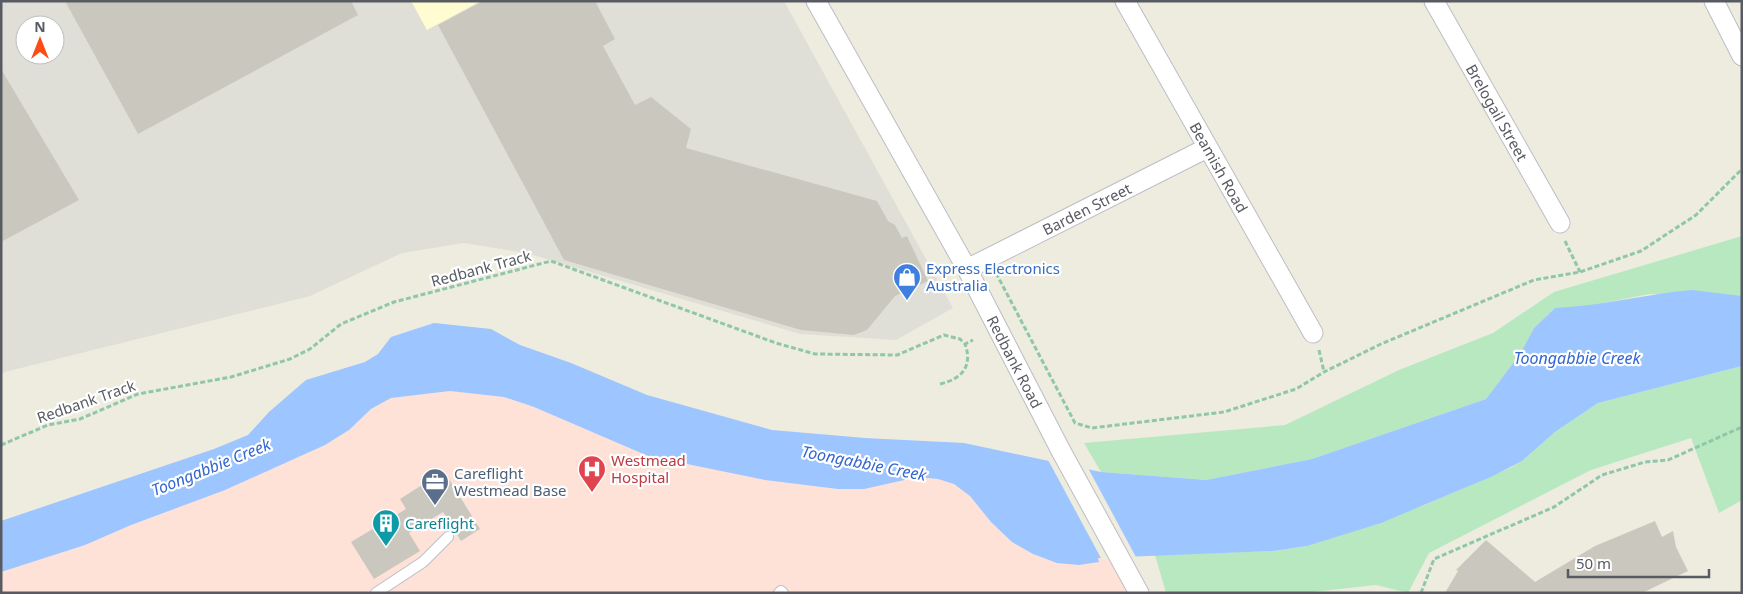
<svg xmlns="http://www.w3.org/2000/svg" width="1743" height="594" font-family="'Noto Sans',sans-serif">
  <rect width="100%" height="100%" fill="#edecdf"/>
  <!-- commercial -->
  <path fill="#fffcd2" d="M411,1H481L427,31Z"/>
  <!-- industrial -->
  <path fill="#e0dfd7" fill-rule="evenodd" d="M1,1H411L427,30L481,1H784L953,308L896,340L800,334L526,253L464,243L402,253L310,296L1,373ZM25,25H55V55H25Z"/>
  <!-- medical -->
  <path fill="#fee1d7" d="M450,391L504,397L534,407L648,456L765,480L838,489L918,477L938,479L954,484L970,496L991,522L1012,542L1033,554L1057,563L1099,562L1097,558L1111,557L1130,593H1V572L85,545L131,525L225,490L325,445L349,430L371,409L391,398Z"/>
  <!-- green -->
  <path fill="#b8e8c0" d="M1742,236V296L1650,294L1582,307L1555,308L1534,328L1520,354L1486,399L1312,459L1206,480L1101,472L1084,443L1285,425L1399,370L1493,333L1554,292Z
    M1742,366V500L1719,513L1691,438L1591,470L1429,553L1408,593L1376,585L1303,593H1166L1155,555L1273,551L1307,546L1422,506L1510,468L1522,461L1555,432L1598,403Z"/>
  <!-- water -->
  <path fill="#9dc5ff" d="M1692,290L1742,296V366L1598,403L1555,432L1522,461L1493,476L1381,523L1307,546L1273,551L1098,558L1099,562L1079,565L1057,563L1033,554L1012,542L991,522L970,496L954,484L938,479L918,477L864,489H838L765,480L648,456L534,407L504,397L450,391L391,398L371,409L349,430L325,445L225,490L131,525L85,545L1,572V521L214,449L248,435L269,412L306,380L365,362L378,354L391,337L434,323L491,329L520,345L571,363L647,395L772,430L865,438L964,443L1101,472L1206,480L1312,459L1486,399L1520,354L1534,328L1555,308C1601,306 1646,294 1692,290Z"/>
  <!-- pier -->
  <path fill="#edecdf" d="M1047,458L1087,466L1137,559L1102,560Z"/>
  <!-- building -->
  <path fill="#cac8be" d="M65,1H351L358,15L138,134Z
    M483,1H595L615,39L603,46L635,105L651,97L691,129L686,148L877,201L888,221L895,225L902,238L907,236L928,281L895,296L867,330L854,335L801,330L564,260L438,25Z
    M1,69L79,200L1,242Z
    M444,471L480,529L461,541L443,512L409,533L420,551L374,579L351,542L406,509L400,499Z
    M1655,521L1662,537L1673,531L1676,547L1688,571L1642,593H1445L1458,571L1456,570L1486,540L1535,582L1595,546Z"/>
  <g fill="none" stroke-linecap="round" stroke-linejoin="round">
    <!-- lane casing -->
    <g stroke="#bcbec5" stroke-width="12">
      <path id="lane" d="M376,593L423,562L448,537
        M779,593L781,591L783,593"/>
    </g>
    <!-- street casing -->
    <g stroke="#bcbec5" stroke-width="21">
      <g id="street">
        <path id="s1" d="M816,1L967,269L1061,451L1139,593"/>
        <path id="s2" d="M1125,1L1313,333"/>
        <path id="s3" d="M1434,1L1560,223"/>
        <path d="M1714,1L1742,56"/>
        <path id="s4" d="M967,269L1207,148"/>
      </g>
    </g>
    <!-- path -->
    <path stroke="#8fc7a8" stroke-width="3" stroke-dasharray="5 2.5" stroke-linecap="butt" d="M1565,241L1580,272
      M996,273L1075,423L1092,428L1224,412L1296,389L1324,372L1381,344L1534,280L1580,272L1641,251L1696,215L1742,169
      M1319,350L1324,372
      M940,384C962,379 973,366 965,344
      M1,445L48,425L80,419L138,394L231,377L290,359L310,349L341,324L394,302L551,261L776,343L815,354L897,355L944,335L960,339L965,344L973,340
      M1421,593L1434,559L1554,507L1602,475L1645,462L1668,460L1742,427"/>
    <!-- lane -->
    <use href="#lane" stroke="#fff" stroke-width="10"/>
    <!-- street -->
    <use href="#street" stroke="#fff" stroke-width="19"/>
  </g>
  <!-- icons -->
  <defs>
    <g id="shop-pin" transform="scale(1.4375)"><path d="M0 17L-7.5 6A9.5 9.5 0 1 1 7.5 6Z" fill="#3f7fe0" stroke="#fff"/><path d="M-5-2.5h2.3a2.7 3.5 0 0 1 5.4 0H5L5.5 6h-11ZM-1.5-2.5h3a1.5 2.3 0 0 0-3 0Z" fill="#fff"/></g>
    <g id="hospital-pin" transform="scale(1.4375)"><path d="M0 17L-7.5 6A9.5 9.5 0 1 1 7.5 6Z" fill="#e0444e" stroke="#fff"/><path d="M-5-5h3v3.5h4V-5h3V5h-3V1.5h-4V5h-3Z" fill="#fff"/></g>
    <g id="office-pin" transform="scale(1.4375)"><path d="M0 17L-7.5 6A9.5 9.5 0 1 1 7.5 6Z" fill="#5c6f8a" stroke="#fff"/><path d="M-6-3h4V-5.5h4V-3h4V5H-6ZM-1-4.5V-3h2v-1.5ZM-6 0V1H6V0Z" fill="#fff"/></g>
    <g id="building-pin" transform="scale(1.4375)"><path d="M0 17L-7.5 6A9.5 9.5 0 1 1 7.5 6Z" fill="#0f9aa8" stroke="#fff"/><path d="M-4-6H4V6H1V3H-1V6H-4ZM-2.5-4.3h1.7v1.8h-1.7ZM.8-4.3h1.7v1.8H.8ZM-2.5-1h1.7V.8h-1.7ZM.8-1h1.7V.8H.8Z" fill="#fff"/></g>
  </defs>
  <g fill-rule="evenodd">
    <use href="#shop-pin" x="907" y="277"/>
    <use href="#hospital-pin" x="592" y="469"/>
    <use href="#office-pin" x="435" y="482"/>
    <use href="#building-pin" x="386" y="523"/>
  </g>
  <g text-anchor="middle" dominant-baseline="central" stroke-width="4.5" stroke-linejoin="round" paint-order="stroke">
    <!-- street labels -->
    <g font-size="15" fill="#585b62" stroke="#fff">
      <text stroke="none"><textPath href="#s3" startOffset="128">Brelogail Street</textPath></text>
      <text stroke="none"><textPath href="#s2" startOffset="191">Beamish Road</textPath></text>
      <text stroke="none"><textPath href="#s4" startOffset="134">Barden Street</textPath></text>
      <text transform="translate(481 268) rotate(-15)">Redbank Track</text>
      <text stroke="none"><textPath href="#s1" startOffset="412">Redbank Road</textPath></text>
      <text transform="translate(86 401) rotate(-19)">Redbank Track</text>
    </g>
    <!-- shop labels -->
    <g font-size="15" fill="#366cbe" stroke="#fff" text-anchor="start">
      <text x="926" y="268">Express Electronics<tspan x="926" dy="17">Australia</tspan></text>
    </g>
    <!-- health labels -->
    <g font-size="15" fill="#be3a42" stroke="#fff" text-anchor="start">
      <text x="611" y="460">Westmead<tspan x="611" dy="17">Hospital</tspan></text>
    </g>
    <!-- service labels -->
    <g font-size="15" fill="#4e5e75" stroke="#fff" text-anchor="start">
      <text x="454" y="473">Careflight<tspan x="454" dy="17">Westmead Base</tspan></text>
    </g>
    <!-- culture labels -->
    <g font-size="15" fill="#0d838f" stroke="#fff" text-anchor="start">
      <text x="405" y="523">Careflight</text>
    </g>
    <!-- water labels -->
    <g font-size="16" font-style="italic" fill="#3466cf" stroke="#fff">
      <text x="1577" y="358">Toongabbie Creek</text>
      <text transform="translate(864 463) rotate(11)">Toongabbie Creek</text>
      <text transform="translate(211 467) rotate(-22)">Toongabbie Creek</text>
    </g>
  </g>
  <!-- border -->
  <rect width="1743" height="594" fill="none" stroke="#585b62" stroke-width="5"/>
  <!-- north arrow -->
  <g transform="translate(40 40)"><circle r="24" fill="#ffffff" stroke="#bcbdc0"/>
  <path d="M0-4L9 19L0 12L-9 19Z" fill="#fc4d17"/>
  <text y="-8" font-size="14" font-weight="bold" text-anchor="middle" fill="#585b62">N</text>
  </g>
  <!-- scale -->
  <path d="M1568 569v8h141v-8" fill="none" stroke="#585b62" stroke-width="2.5"/>
  <text x="1576" y="569" font-size="15" fill="#585b62" stroke="#ffffff" stroke-width="4" paint-order="stroke">50 m</text>
</svg>
